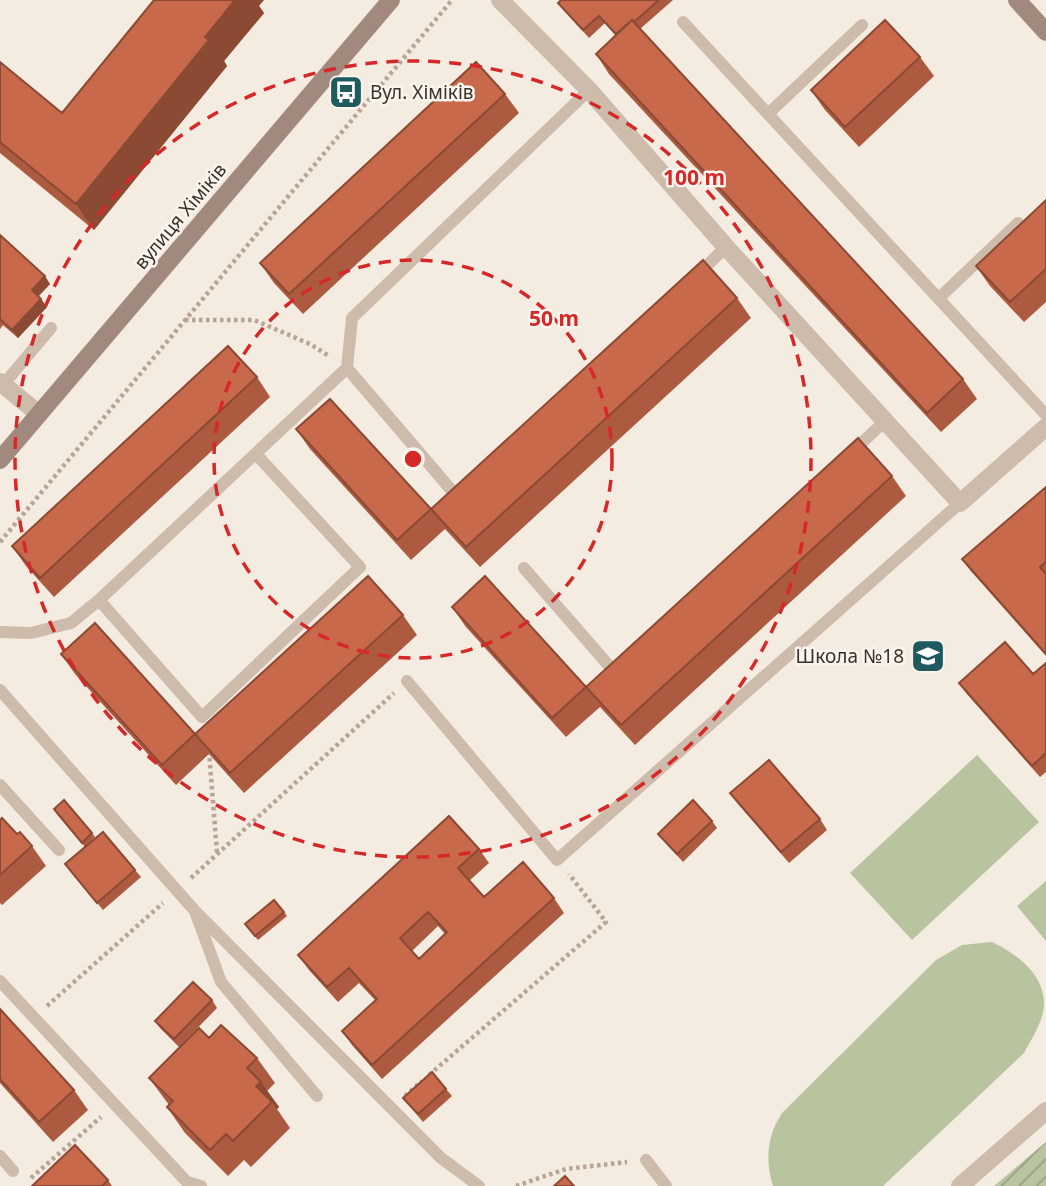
<svg xmlns="http://www.w3.org/2000/svg" width="1046" height="1186" font-family="'Noto Sans',sans-serif">
  <defs>
    <pattern id="garden-furrows" width="10" height="10" patternUnits="userSpaceOnUse" patternTransform="scale(1.75)"><rect width="10" height="10" fill="#b8c4a0"/><path d="M-1 1l2-2M0 10L10 0M9 11l2-2" fill="none" stroke="#97a083"/></pattern>
  </defs>
  <rect width="100%" height="100%" fill="#f4ebe1"/>
  <!-- green -->
  <path fill="#b8c4a0" d="M977,755L1039,822L912,940L850,873Z
    M1046,881V941L1017,906Z
    M992,942C1015,953 1042,972 1044,1001C1045,1019 1032,1038 1024,1053L883,1186H773C765,1160 767,1136 782,1113L936,960L962,945Z"/>
  <!-- garden -->
  <path fill="url(#garden-furrows)" d="M1046,1142V1186H994Z"/>
  <g fill="none" stroke-linecap="round" stroke-linejoin="round">
    <!-- path -->
    <path stroke="#b9a596" stroke-width="4.5" stroke-dasharray="3.5 3.5" stroke-linecap="butt" d="M185,320H254L310,344L329,356
      M0,542L452,0
      M209,751L217,853
      M191,878L394,693
      M47,1006L163,903
      M429,1075L606,922L569,874
      M405,1096L422,1081
      M31,1178L101,1117
      M516,1186L566,1169L627,1162"/>
    <!-- lane -->
    <path stroke="#cdbbac" stroke-width="12" d="M683,22L1046,415
      M769,113L862,25
      M696,276L726,247
      M939,298L1018,223
      M347,368L459,499L461,497
      M3,385L51,328
      M852,452L885,421
      M524,568L617,675L620,672
      M99,600L202,717L360,567L256,454
      M0,632L31,633L71,623L99,600L347,368L352,318L589,90
      M407,681L557,860L960,503
      M0,690L195,911L441,1158L479,1186
      M0,785L59,850
      M196,914L221,982L317,1096
      M0,981L187,1182L201,1186
      M0,1156L13,1171
      M646,1160L666,1186"/>
    <!-- street -->
    <path stroke="#cdbbac" stroke-width="18" d="M500,0L589,90L726,247L960,503L1046,427
      M0,382L39,414
      M960,1186L1046,1111"/>
    <!-- secondary -->
    <path stroke="#a18a7d" stroke-width="18" d="M1017,0L1046,32
      M0,460L391,0"/>
  </g>
  <!-- wall -->
  <path fill="#ac5a40" fill-rule="evenodd" d="M561,0H673L640,29L963,379L977,399L941,432L609,74L596,54L615,35L605,23L589,38L564,10L558,3Z
    M259,6L264,13L224,61L227,66L94,230L0,153V62L62,113Z
    M920,57L934,76L859,147L825,110L811,90Z
    M505,94L519,113L303,314L274,283L260,263Z
    M1046,200V302L1024,322L990,286L976,266Z
    M0,235L50,284L38,296L47,307L18,338L3,325L0,329Z
    M737,298L751,318L480,567L445,529L431,509Z
    M257,377L270,397L54,597L26,566L12,546Z
    M296,429L431,509L445,529L411,560L310,449Z
    M892,476L906,496L635,745L600,707L586,687Z
    M1046,487V656L970,570L962,559Z
    M452,607L586,687L600,707L566,737L466,627Z
    M403,615L417,635L244,793L209,754L195,734Z
    M61,654L195,734L209,754L176,785L75,674Z
    M1046,663V772L1040,777L967,694L959,683L1033,674Z
    M730,793L820,819L827,830L789,863L738,804Z
    M56,813L92,833L95,837L85,847Z
    M0,820L32,846L46,866L2,905L0,903Z
    M712,821L717,828L683,862L664,841L658,834Z
    M479,849L489,863L469,881L484,897L554,898L564,913L382,1079L352,1045L342,1031L375,1000L359,983L338,1002L309,970L298,955ZM438,926L445,934L419,959L412,951Z
    M65,864L135,870L141,877L103,910Z
    M274,900L287,916L258,940L245,924Z
    M212,1000L217,1008L179,1047L160,1028L155,1021Z
    M0,1009L74,1090L88,1110L53,1142L0,1083Z
    M209,1038L257,1058L275,1083L267,1091L279,1107L277,1109L290,1128L251,1167L244,1160L228,1176L185,1133L167,1107L169,1105L149,1078Z
    M446,1089L452,1096L423,1122L403,1098Z
    M108,1180L112,1186H32Z"/>
  <!-- shaded-wall -->
  <path fill="#8c4a34" d="M235,0H264L259,6L264,13L224,61L227,66L94,230L76,204L205,37Z
    M45,276L50,284L37,298L32,290Z
    M41,299L47,307L18,338L12,330Z
    M261,1082L279,1107L277,1109L272,1102L256,1086Z"/>
  <!-- building -->
  <path fill="#c8694b" stroke="#8c4a34" stroke-width="2" fill-rule="evenodd" d="M154,0H235L205,37L209,40L76,204L0,142V62L62,113Z
    M561,0H659L634,22L632,20L616,34L599,16L583,30L558,3Z
    M632,20L963,379L927,413L596,54Z
    M885,20L920,57L845,127L811,90Z
    M476,62L505,94L289,294L260,263Z
    M1046,200V269L1010,302L976,266Z
    M0,235L45,276L32,290L41,299L12,330L0,319Z
    M703,260L737,298L466,547L431,509Z
    M228,346L257,377L40,578L12,546Z
    M330,399L431,509L397,540L296,429Z
    M858,438L892,476L621,725L586,687Z
    M1046,487V562L1040,567L1046,574V654L962,559Z
    M368,576L403,615L230,773L195,734Z
    M485,576L586,687L552,718L452,607Z
    M95,623L195,734L162,765L61,654Z
    M1005,642L1033,674L1046,663V753L1032,766L959,683Z
    M769,760L820,819L781,852L730,793Z
    M64,800L92,833L82,843L54,809Z
    M693,800L712,821L677,854L658,834Z
    M449,816L479,849L458,868L484,897L523,862L554,898L372,1065L342,1031L377,999L349,968L327,987L298,955ZM428,912L447,932L419,959L400,938Z
    M2,818L17,834L20,832L32,846L0,875V820Z
    M103,832L135,870L97,903L65,864Z
    M274,900L284,912L255,936L245,924Z
    M193,982L212,1000L174,1039L155,1021Z
    M0,1009L74,1090L39,1122L0,1079Z
    M221,1025L257,1058L247,1068L261,1082L256,1086L272,1102L233,1141L226,1134L210,1150L167,1107L173,1101L149,1078L199,1028L209,1038Z
    M432,1072L446,1089L418,1114L403,1098Z
    M75,1145L108,1180L102,1186H32Z
    M565,1176L574,1186H554Z"/>
  <!-- distance rings -->
  <g fill="none" stroke="#d62828" stroke-width="3.5" stroke-dasharray="12 9">
    <circle cx="413" cy="459" r="199"/>
    <circle cx="413" cy="459" r="398"/>
  </g>
  <!-- icons -->
  <defs>
    <g id="bus-square" transform="scale(1.75)"><rect x="-9" y="-9" width="18" height="18" rx="4" fill="#1f5a5e" stroke="#fbf5ee"/><path d="M-5-6H5V4H4V6H2V4H-2V6H-4V4H-5ZM-3.5-4V0h7V-4ZM-3.5 1.2v1.5H-2V1.2ZM2 1.2v1.5H3.5V1.2Z" fill="#fff"/></g>
    <g id="school-square" transform="scale(1.75)"><rect x="-9" y="-9" width="18" height="18" rx="4" fill="#1f5a5e" stroke="#fbf5ee"/><path d="M0-5L7-2L0 1L-7-2ZM-4 1L0 2.5L4 1V4Q0 6-4 4Z" fill="#fff"/></g>
  </defs>
  <g fill-rule="evenodd">
    <use href="#bus-square" x="346" y="92"/>
    <use href="#school-square" x="928" y="656"/>
  </g>
  <g text-anchor="middle" dominant-baseline="central" stroke-width="5" stroke-linejoin="round" paint-order="stroke">
    <!-- poi labels -->
    <g font-size="19" fill="#3b302b" stroke="#fbf5ee" text-anchor="start">
      <text x="370" y="92">Вул. Хіміків</text>
      <text x="904" y="656" text-anchor="end">Школа №18</text>
    </g>
    <!-- street labels -->
    <g font-size="19" fill="#3b302b" stroke="#fbf5ee">
      <text transform="translate(180 216) rotate(-50)">вулиця Хіміків</text>
    </g>
  </g>
  <circle cx="413" cy="459" r="10" fill="#d62828" stroke="#fbf5ee" stroke-width="3.5"/>
  <g font-size="21" text-anchor="middle" font-weight="bold" fill="#d62828" stroke="#fbf5ee" stroke-width="5" stroke-linejoin="round" paint-order="stroke">
    <text x="694" y="185">100 m</text>
    <text x="554" y="326">50 m</text>
  </g>
</svg>
